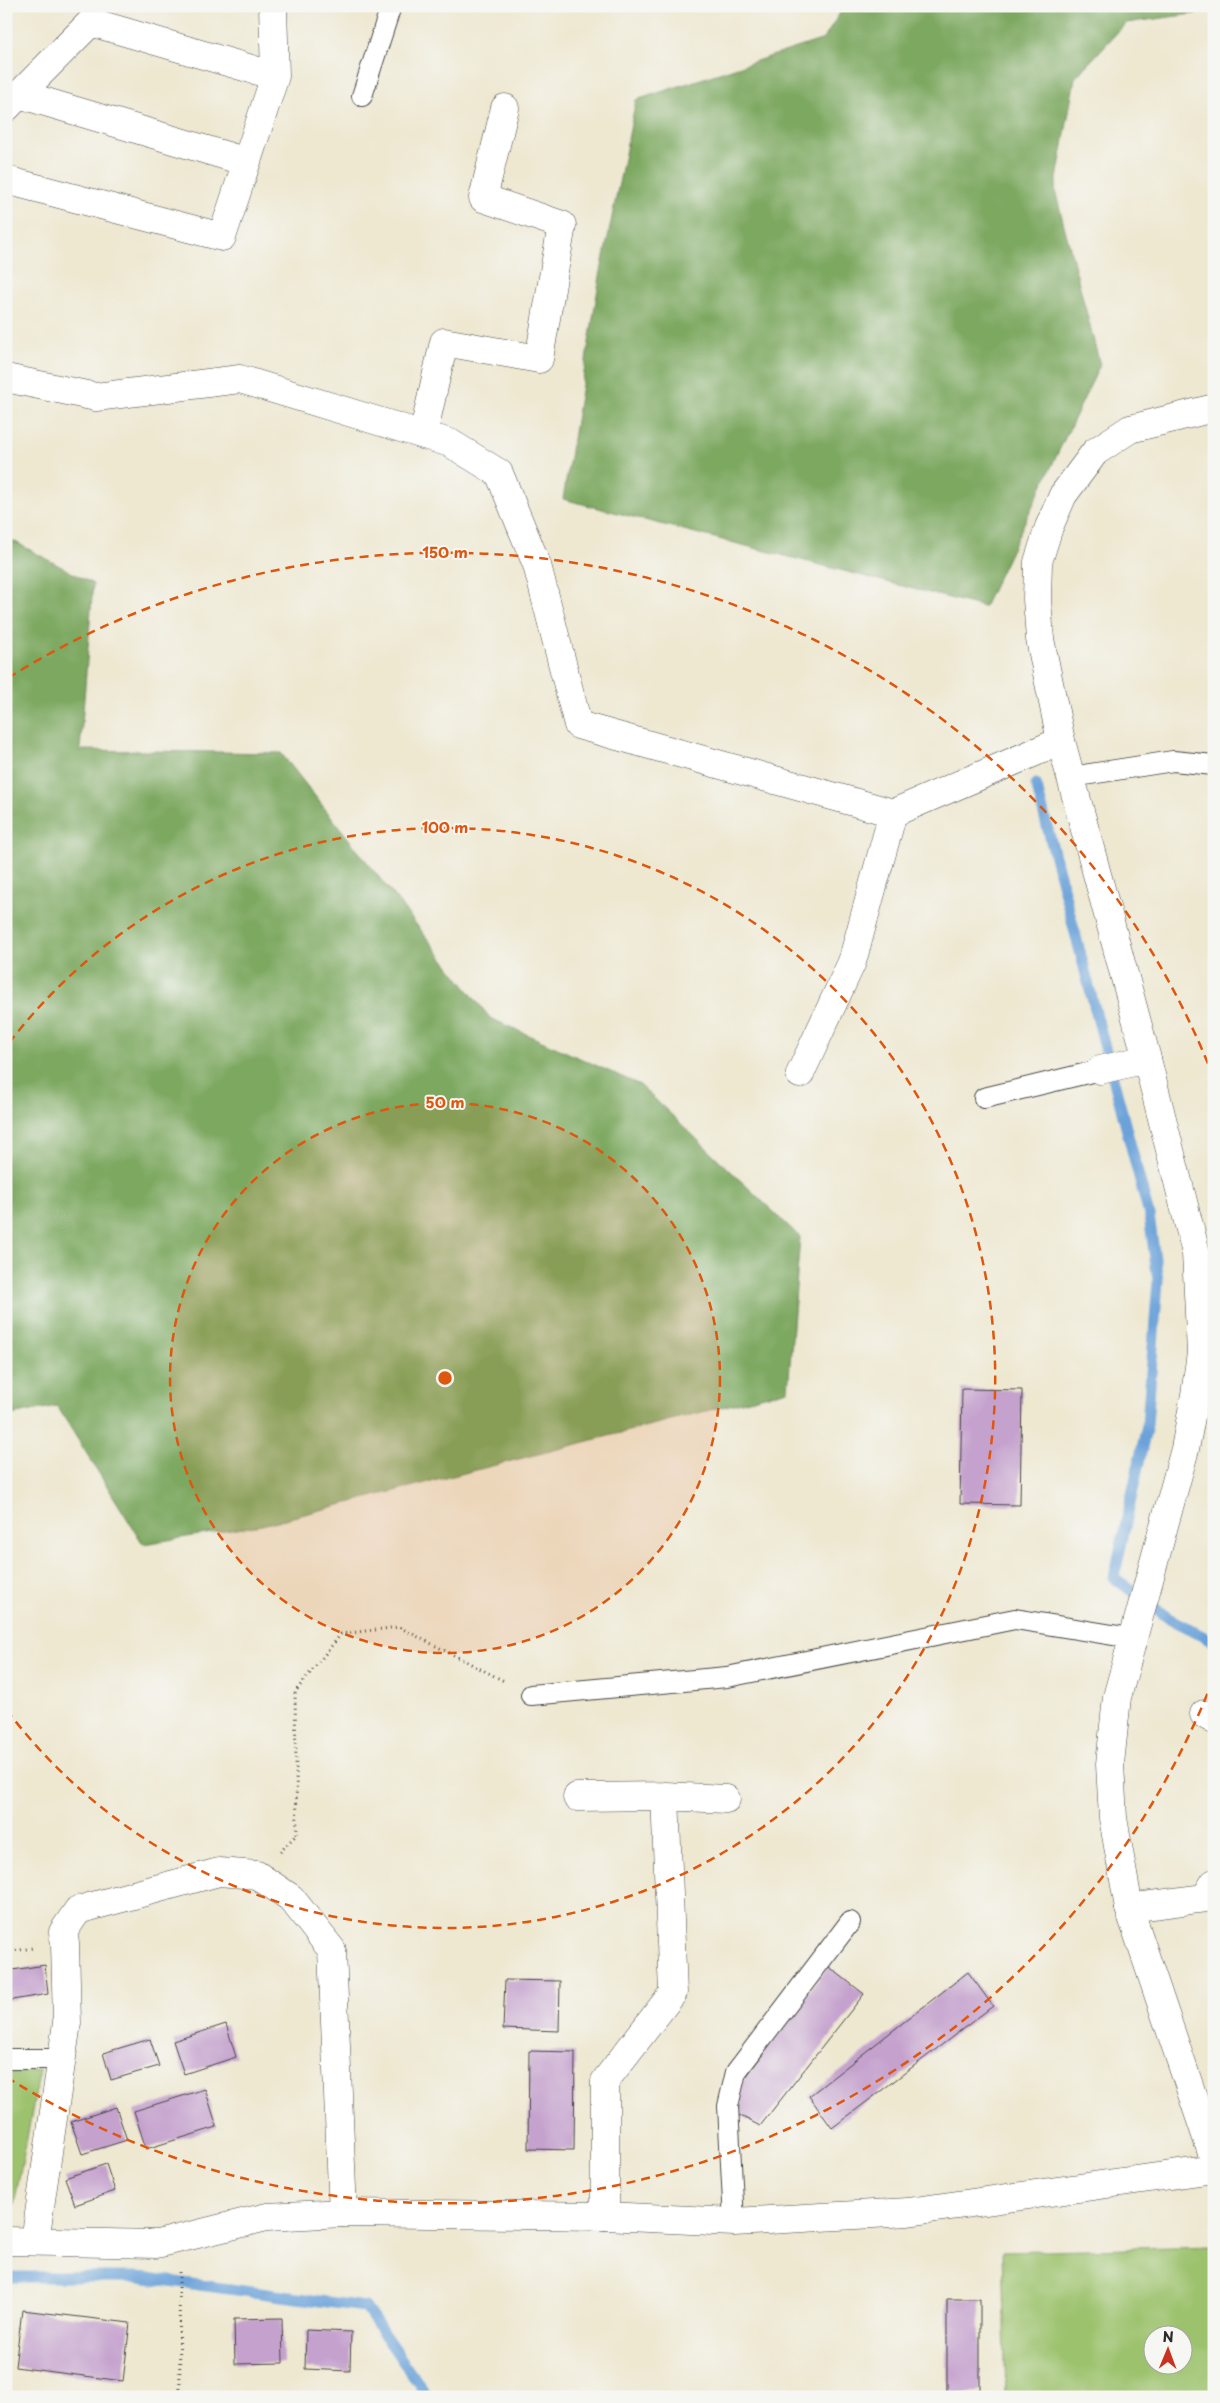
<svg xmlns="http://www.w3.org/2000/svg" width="1220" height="2403" font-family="'Playpen Sans',sans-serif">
  <rect width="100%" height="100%" fill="#f6f6f2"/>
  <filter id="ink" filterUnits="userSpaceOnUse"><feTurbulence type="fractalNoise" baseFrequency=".02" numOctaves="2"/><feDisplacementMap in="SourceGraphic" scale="10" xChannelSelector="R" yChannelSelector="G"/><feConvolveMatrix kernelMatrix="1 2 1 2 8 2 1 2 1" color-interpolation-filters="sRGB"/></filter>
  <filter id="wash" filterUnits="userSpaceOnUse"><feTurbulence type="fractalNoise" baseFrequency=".0096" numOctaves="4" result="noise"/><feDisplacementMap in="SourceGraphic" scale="20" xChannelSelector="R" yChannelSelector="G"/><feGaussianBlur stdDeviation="1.12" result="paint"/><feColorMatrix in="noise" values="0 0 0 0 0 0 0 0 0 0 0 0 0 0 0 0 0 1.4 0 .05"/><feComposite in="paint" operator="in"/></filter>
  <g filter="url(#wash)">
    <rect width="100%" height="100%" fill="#eee8d1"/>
    <!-- green -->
    <path fill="#9cc26d" stroke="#64764c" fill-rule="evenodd" d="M40,2070L14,2205H6V2073Z
      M1214,2246V2397H1006L1002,2251ZM1152,2336H1182V2366H1152Z"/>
    <!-- forest -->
    <path fill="#7da860" stroke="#546a46" d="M844,6H1214V11L1126,23L1075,78L1055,190L1100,365L984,607L563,499L600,276L636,100L824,39Z
      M6,537L93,584L80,750L281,753L490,1018L640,1085L800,1237L788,1390L262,1525L143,1544L57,1406L6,1416Z"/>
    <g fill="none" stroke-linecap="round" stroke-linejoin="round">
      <!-- stream -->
      <path stroke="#6ba2d9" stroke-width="11" d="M1036,784L1149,1215L1158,1281L1147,1425L1114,1578L1167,1617L1214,1642
        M6,2277H139L365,2307L428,2397"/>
    </g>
    <g id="blocks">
      <!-- building -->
      <path fill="#c5a2ce" d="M962,1389L1022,1390L1020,1505L960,1504Z
        M45,1965L48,1994L6,2001V1971Z
        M828,1966L864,1994L760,2126L737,2114L739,2108L729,2100Z
        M968,1972L993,2006L832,2128L809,2096Z
        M505,1980L560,1981L559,2031L503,2029Z
        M226,2024L236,2057L184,2074L173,2041Z
        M150,2039L159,2066L111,2080L103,2053Z
        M529,2051L575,2052L574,2150L528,2149Z
        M205,2089L217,2127L146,2149L134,2111Z
        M116,2107L127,2140L82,2154L71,2122Z
        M106,2164L115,2191L75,2205L65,2178Z
        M947,2299H980V2393H947Z
        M22,2310L130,2323L123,2381L15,2367Z
        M282,2318L283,2363L235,2364L234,2319Z
        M306,2330L351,2332L350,2371L305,2369Z"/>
    </g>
  </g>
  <g filter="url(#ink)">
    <use href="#blocks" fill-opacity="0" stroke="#484744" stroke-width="1"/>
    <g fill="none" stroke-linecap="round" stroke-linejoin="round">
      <!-- service casing -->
      <g stroke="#484744" stroke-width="22">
        <path id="service" d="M362,96L391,6
          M1071,777L1173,761L1214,765
          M984,1098L1100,1070
          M531,1695L727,1677L1015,1619L1131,1638
          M6,2059H62
          M734,2222L728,2106L736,2072L850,1922"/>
      </g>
      <!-- minor casing -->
      <g stroke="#484744" stroke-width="29">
        <path id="minor" d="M19,94L247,162
          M6,108L91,22L275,76
          M6,180L222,237L275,76L273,6
          M6,378L96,397L240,379L450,443L499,473L537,565L578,725L893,813L852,962L800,1074
          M423,435L444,342L539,359L562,225L483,198L505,108
          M893,813L1061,741
          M1100,1070L1147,1059
          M1204,1714L1214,1720
          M577,1797L665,1796L726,1799
          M1129,1908L1205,1898L1214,1883
          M605,2216V2081L673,1993L665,1796
          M35,2241L67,2023L65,1943L63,1932L78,1910L219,1872L257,1875L291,1898L332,1950L343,2213"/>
      </g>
      <!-- tertiary casing -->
      <g stroke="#484744" stroke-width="29">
        <path id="tertiary" d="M1214,408L1130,429L1095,452L1063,495L1049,527L1038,562L1037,599L1040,639L1061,741L1147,1059L1196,1253L1201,1353L1195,1395L1185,1449L1117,1697L1110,1764L1113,1818L1129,1908L1214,2159
          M6,2241L157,2244L267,2217L343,2213L605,2216L734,2222L908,2212L1214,2169"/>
      </g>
      <!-- path -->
      <path stroke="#484744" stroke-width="3" stroke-dasharray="1 4" stroke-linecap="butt" d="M6,1761V1762
        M280,1852L297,1834L295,1692L341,1634L399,1627L506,1682
        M6,1952L33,1948
        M179,2272L180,2397"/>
      <!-- service -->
      <use href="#service" stroke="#fff" stroke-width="20"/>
      <!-- minor -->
      <use href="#minor" stroke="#fff" stroke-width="28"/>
      <!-- tertiary -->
      <use href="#tertiary" stroke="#fff" stroke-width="28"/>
    </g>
  </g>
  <!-- distance rings -->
  <circle cx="445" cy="1378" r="275" fill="#df570e" fill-opacity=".12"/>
  <g fill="none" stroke="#df570e" stroke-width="2.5" stroke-dasharray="9 6">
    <circle cx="445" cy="1378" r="275"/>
    <path d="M9 1043A550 550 0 1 1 9 1713"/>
    <path d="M1213 1680A825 825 0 0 1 8 2078M8 678A825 825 0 0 1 1213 1076"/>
  </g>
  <circle cx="445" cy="1378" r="8" fill="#df570e" stroke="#f6f6f2" stroke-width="2.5"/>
  <g font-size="15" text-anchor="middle" font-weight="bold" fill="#df570e" stroke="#f6f6f2" stroke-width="4" stroke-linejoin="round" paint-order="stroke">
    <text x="445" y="558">150 m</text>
    <text x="445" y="833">100 m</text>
    <text x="445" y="1108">50 m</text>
  </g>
  <!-- margin -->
  <rect width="1220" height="2403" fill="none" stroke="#f6f6f2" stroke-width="25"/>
  <!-- north arrow -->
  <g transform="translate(1168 2350) rotate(1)"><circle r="24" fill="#f6f6f2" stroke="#a5a5a2"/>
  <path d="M0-4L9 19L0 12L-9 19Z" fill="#c8321e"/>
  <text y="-8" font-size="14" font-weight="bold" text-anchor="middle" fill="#2b2b2b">N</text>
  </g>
</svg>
